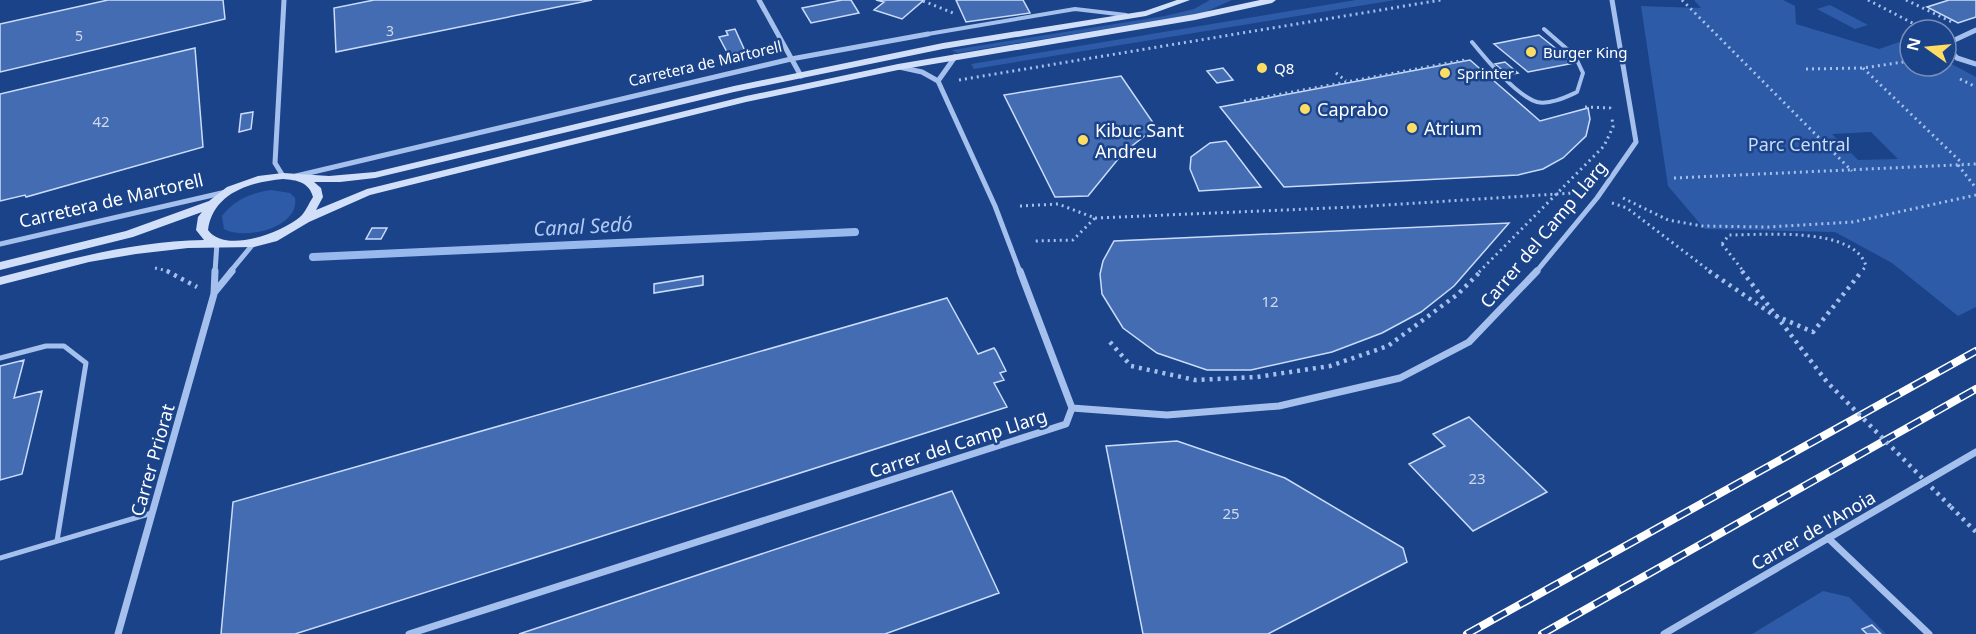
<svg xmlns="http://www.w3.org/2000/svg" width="1976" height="634" font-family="'Noto Sans',sans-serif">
  <rect width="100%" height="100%" fill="#1b4389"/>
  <!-- green -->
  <path fill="#2e5ba7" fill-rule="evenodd" d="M1210,0H1232L1203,13L957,53L952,50L1165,16L1194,9Z
    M1356,0H1395L974,69L971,64Z
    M1694,0H1783L1795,6L1796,24L1879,49L1905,40L1910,43V66H1946V61L1976,77V307L1958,316L1892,263L1835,232L1705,229L1702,226L1668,186L1641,6L1701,8ZM1871,132L1898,159L1858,160L1832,134Z
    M1830,5L1868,25L1855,29L1817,9Z
    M271,190L290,193L295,198C300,227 245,241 224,229L222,216C234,200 251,193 271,190Z
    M1823,591L1849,597L1886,634H1752Z"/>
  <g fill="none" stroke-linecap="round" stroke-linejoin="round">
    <!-- stream -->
    <path stroke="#98b9ee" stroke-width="8" d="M313,257L855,232"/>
  </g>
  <!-- building -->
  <path fill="#446cb2" stroke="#cadcf9" stroke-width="1.5" d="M108,0H223L225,19L0,72V24Z
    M374,0H592L336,52L334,8Z
    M842,0H851L859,13L811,23L802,8Z
    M876,0H924L902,19L874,10L884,2Z
    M956,0H1023L1030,13L966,22Z
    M1949,0H1976V17L1958,23L1927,7Z
    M735,29L745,51L728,54L719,37L728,35L726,31Z
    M1539,35L1574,63L1528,72L1494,44Z
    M195,48L203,147L26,197L25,195L0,201V94Z
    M1470,60L1540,121L1588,108L1590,119L1586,136L1563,158L1543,169L1518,175L1284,187L1220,107Z
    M1505,62L1518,73L1508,75L1495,64Z
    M1223,68L1233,80L1217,83L1207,71Z
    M1121,76L1156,127L1123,153L1088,196L1055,197L1004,95Z
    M253,112L251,129L239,132L241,114Z
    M1226,141L1261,187L1199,191L1190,169L1191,157L1210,143Z
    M1509,223L1454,286L1421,312L1382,333L1332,352L1251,370H1207L1157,353L1123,328L1102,294L1100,274L1103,261L1114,241Z
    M372,228H387L381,239H366Z
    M703,276V285L654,293V284Z
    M947,298L978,354L994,348L996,351L1006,371L1000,373L1004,380L994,383L1007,407L295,634H221L233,502Z
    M24,360L14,398L42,391L22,474L0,480V366Z
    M1469,417L1547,492L1473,531L1409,464L1445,446L1433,434Z
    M1177,441L1285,478L1403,548L1407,562L1268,634H1143L1106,446Z
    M952,491L999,593L885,634H519Z
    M1872,625L1881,634H1867L1862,629Z"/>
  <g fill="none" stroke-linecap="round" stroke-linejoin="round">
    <!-- path-far1 -->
    <path stroke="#a5c0ec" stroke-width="3" stroke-dasharray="2 4" stroke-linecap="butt" d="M1682,0L1852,171
      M1868,0L1926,30
      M1906,0L1952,22
      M923,1L953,13
      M1929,66L1945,73
      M1863,68L1963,164
      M1806,69L1863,68L1910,61
      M1336,73L1346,81
      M1960,79L1976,87
      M959,80L1441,0
      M1244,101L1465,60
      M1585,107L1610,108L1612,111
      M1958,165L1976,188
      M1674,178L1976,164
      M1623,198L1668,220L1702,226L1768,227L1853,222L1976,195
      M1612,203L1627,208L1711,272
      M1020,206L1058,204L1095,218L1073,240L1034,241
      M1095,218L1355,207L1573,193
      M1722,244L1729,235C1763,235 1854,226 1866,266L1861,272
      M155,268L172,272
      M1479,272L1604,146L1613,127L1612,118"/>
    <!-- path -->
    <path stroke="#a5c0ec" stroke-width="4.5" stroke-dasharray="3 5" stroke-linecap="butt" d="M167,271L197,287
      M1709,271L1772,314L1813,332L1862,271
      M1110,342L1131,366L1195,380L1257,377L1330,366L1388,346L1458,294L1481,271
      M1951,507L1976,532"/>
    <!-- service-far1 -->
    <path stroke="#a5c0ec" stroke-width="4" d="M928,34L1075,9L1126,15
      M1472,42C1485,58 1517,96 1537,102C1550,105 1566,97 1577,92L1583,73L1575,56L1544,29"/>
    <!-- service -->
    <path stroke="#a5c0ec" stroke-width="5" d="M0,358L46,346H64L86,363L57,541
      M0,558L152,513"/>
    <!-- minor-far1 -->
    <path stroke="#a5c0ec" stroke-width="5" d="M759,0L801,76
      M1946,44L1976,30
      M1946,46L1957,58L1976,64
      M899,67L922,72L938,81L995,206L1020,272
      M938,81L955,57
      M283,176L275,163L284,0
      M296,176L791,59L928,34
      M0,244L226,192
      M215,272L217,243
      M230,272L254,243
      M1536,272L1597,198L1636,142L1612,0"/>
    <!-- minor -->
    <path stroke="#a5c0ec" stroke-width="7" d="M1020,271L1072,408
      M214,293L232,271
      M1072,408L1167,415L1279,406L1400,378L1469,342L1537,271
      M1828,538L1929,634
      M118,634L214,294L215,271
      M409,634L1066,424L1072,408
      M1664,634L1976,452"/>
    <!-- secondary -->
    <path fill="#d1dff9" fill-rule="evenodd" d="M1177,0H1190L1146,16L943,49L734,92L375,178L340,182H314L321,188L323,197L316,210L367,189L746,96L898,64L1195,14L1260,0H1276L1272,3L1195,20L898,70L746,102L370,195L309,222L277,241L254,247L188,248L136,254L89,262L0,285V277C67,260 134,241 204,240L196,230L198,217L202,212L133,237L0,270V262L126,231L209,201L227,187L258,176L283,173L329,176L375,172L734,86L943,43L1145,11ZM283,179C297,180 309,182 313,197C309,203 305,213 300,217C281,233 225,254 208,230C213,193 250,182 283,179Z"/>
    <!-- rail casing -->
    <g stroke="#fff" stroke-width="8">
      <path id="rail" d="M1467,634L1976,351
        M1542,634L1976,389"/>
    </g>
    <!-- rail -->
    <use href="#rail" stroke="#1b4389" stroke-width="5" stroke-dasharray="15" stroke-linecap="butt"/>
    <!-- path-bridge-far1 -->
    <path stroke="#a5c0ec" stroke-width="3" stroke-dasharray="2 4" stroke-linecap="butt" d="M1722,244L1744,272"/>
    <!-- path-bridge -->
    <path stroke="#a5c0ec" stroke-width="4.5" stroke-dasharray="3 5" stroke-linecap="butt" d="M1742,271L1827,382L1951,507"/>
  </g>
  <!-- markers -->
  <g fill="#fedd62" stroke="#1b4389" stroke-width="2">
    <circle cx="1531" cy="52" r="6"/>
    <circle cx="1262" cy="68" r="6"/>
    <circle cx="1445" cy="73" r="6"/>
    <circle cx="1305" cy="109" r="6"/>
    <circle cx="1412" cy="128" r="6"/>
    <circle cx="1083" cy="140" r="6"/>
  </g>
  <g text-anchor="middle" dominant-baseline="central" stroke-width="5" stroke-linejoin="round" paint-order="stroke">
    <!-- far-number labels -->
    <g font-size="14" fill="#d0daec">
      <text x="390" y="30">3</text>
      <text x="79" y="35">5</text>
    </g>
    <!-- far-poi labels -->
    <g font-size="15" fill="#fff" stroke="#1b4389" text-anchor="start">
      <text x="1543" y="52">Burger King</text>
      <text x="1274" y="68">Q8</text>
      <text x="1457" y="73">Sprinter</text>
    </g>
    <!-- far-street labels -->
    <g font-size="15" fill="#fff" stroke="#1b4389">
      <text transform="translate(705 63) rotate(-13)">Carretera de Martorell</text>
    </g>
    <!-- number labels -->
    <g font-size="15" fill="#d0daec">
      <text x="101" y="121">42</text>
      <text x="1270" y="301">12</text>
      <text x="1477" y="478">23</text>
      <text x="1231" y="513">25</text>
    </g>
    <!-- poi labels -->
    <g font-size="18" fill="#fff" stroke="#1b4389" text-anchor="start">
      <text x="1317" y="109">Caprabo</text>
      <text x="1424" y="128">Atrium</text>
      <text x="1095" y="130">Kibuc Sant<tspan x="1095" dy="21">Andreu</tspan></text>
    </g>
    <!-- park labels -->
    <g font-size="18" fill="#cadcf9" stroke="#1b4389">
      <text x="1799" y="144">Parc Central</text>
    </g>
    <!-- street labels -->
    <g font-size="18" fill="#fff" stroke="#1b4389">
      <text transform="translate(111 200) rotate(-13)">Carretera de Martorell</text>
      <text transform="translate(1543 234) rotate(-50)">Carrer del Camp Llarg</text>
      <text transform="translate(958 443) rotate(-18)">Carrer del Camp Llarg</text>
      <text transform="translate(152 460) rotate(-74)">Carrer Priorat</text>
      <text transform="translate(1813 530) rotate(-30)">Carrer de l'Anoia</text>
    </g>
    <!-- water labels -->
    <g font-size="20" font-style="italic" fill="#b0caf4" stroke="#1b4389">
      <text transform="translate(583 226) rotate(-3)">Canal Sedó</text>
    </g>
  </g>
  <!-- north arrow -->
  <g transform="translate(1928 48) rotate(285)"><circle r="28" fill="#1b4389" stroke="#768eb8" stroke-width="1.5"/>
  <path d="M0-4.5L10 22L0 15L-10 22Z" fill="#fedd62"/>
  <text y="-9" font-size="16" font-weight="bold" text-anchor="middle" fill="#ffffff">N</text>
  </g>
</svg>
